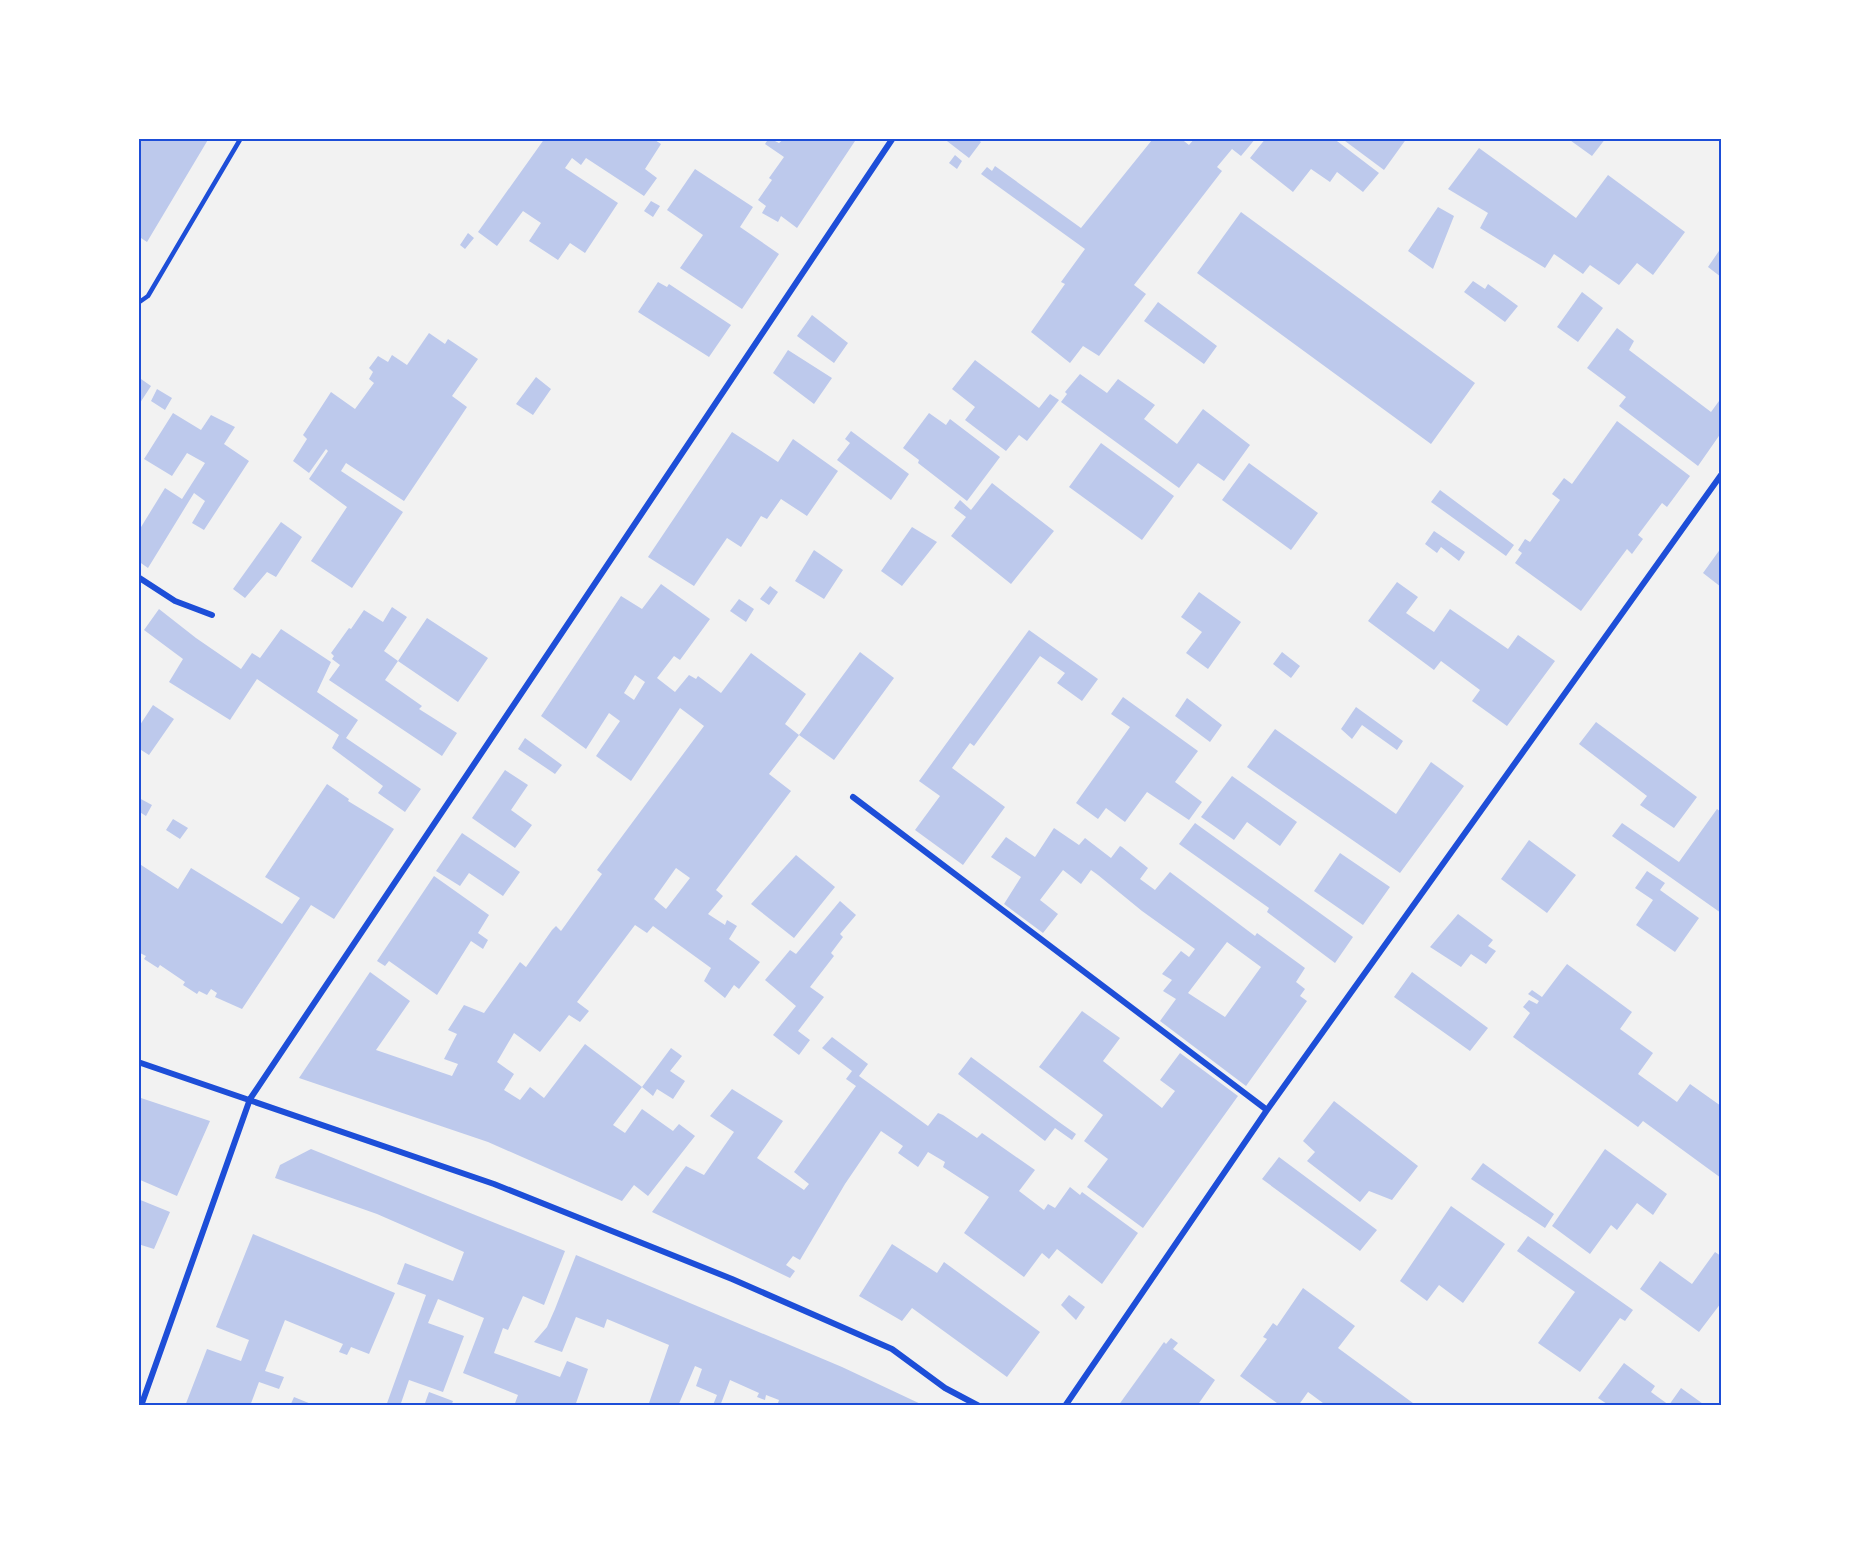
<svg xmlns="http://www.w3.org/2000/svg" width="1859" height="1544" font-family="'PT Sans',sans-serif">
  <rect width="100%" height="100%" fill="#f2f2f2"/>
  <!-- building -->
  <path fill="#bdc9ec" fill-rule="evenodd" d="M138,138H209L147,242L138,236Z
    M545,138H652L661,144L645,169L657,178L644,196L586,158L581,165L572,158L565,168L618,203L585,253L570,243L558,260L529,241L541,223L523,211L497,246L478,232Z
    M769,138L779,143L785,138H857L797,228L781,216L778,222L762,213L766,206L758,200L772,180L769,178L784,157L765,144Z
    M943,138H976L981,142L969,158Z
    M1150,138H1180L1189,145L1195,138H1256L1241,156L1232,149L1217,167L1222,171L1134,285L1146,294L1099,356L1083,346L1070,363L1031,332L1065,284L1061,282L1085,249L981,174L987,167L992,171L995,166L1081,228L1152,140Z
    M1266,138H1333L1379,173L1363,192L1337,172L1330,182L1311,169L1293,192L1250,158Z
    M1341,138H1407L1384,170Z
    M1567,138H1606L1592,156Z
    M1479,148L1576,218L1608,175L1685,232L1653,275L1637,263L1619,285L1590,265L1583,274L1554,254L1545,268L1480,228L1488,213L1448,189Z
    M955,155L962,161L957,169L949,163Z
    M695,169L753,207L740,227L779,254L742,309L680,268L703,235L667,210Z
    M651,201L660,206L653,217L644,211Z
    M1438,207L1454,216L1433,269L1408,251Z
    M1241,212L1475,383L1431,444L1197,273Z
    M468,233L474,238L465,249L460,245Z
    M1721,248V277L1708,267Z
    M1473,281L1485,289L1488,284L1518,306L1505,322L1464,292Z
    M658,282L667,287L669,284L731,325L709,357L638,312Z
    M1582,292L1603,308L1578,342L1557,327Z
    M1158,302L1217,346L1204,364L1144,321Z
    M812,315L848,343L834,363L797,336Z
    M1617,328L1634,341L1629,350L1711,412L1719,401L1721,402V433L1698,466L1619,406L1626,397L1587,368Z
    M429,333L445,344L448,339L478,359L452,396L467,407L404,501L346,463L341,471L403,512L352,588L311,561L347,507L309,479L328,451L326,449L309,473L293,461L307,439L303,435L331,392L355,409L374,383L369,379L373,372L369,368L378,356L388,362L392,355L407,365Z
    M788,350L832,378L814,404L773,373Z
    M975,360L1039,408L1050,394L1059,400L1027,441L1019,435L1006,451L965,420L975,407L952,389Z
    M1080,374L1107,393L1118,379L1155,405L1144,419L1177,444L1203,409L1250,445L1224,481L1198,463L1179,488L1061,402L1067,394L1065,392Z
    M536,377L551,389L533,415L516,404Z
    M141,379L151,386L138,406V380Z
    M157,389L172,398L165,410L151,401Z
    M173,413L201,430L211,415L235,427L224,444L249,461L204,530L192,523L205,501L194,493L148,568L138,561V532L165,488L182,499L205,463L187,453L172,476L144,459Z
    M929,413L946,425L950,419L1000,457L967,501L918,463L919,460L903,448Z
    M1617,421L1690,476L1667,507L1662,503L1638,535L1643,539L1632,554L1627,549L1581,611L1515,563L1522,553L1518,550L1525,539L1530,542L1560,500L1552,494L1564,478L1572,484Z
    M851,431L909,474L891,500L837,460L850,443L845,439Z
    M732,432L778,462L793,439L838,471L807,516L781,499L767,519L761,516L741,547L727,538L694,586L648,557Z
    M1101,443L1174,496L1142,540L1069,487Z
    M1249,463L1318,513L1291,550L1222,500Z
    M992,483L1054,531L1011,584L951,536L966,517L954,508L960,500L971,510Z
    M1440,490L1514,545L1506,556L1431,502Z
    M281,522L302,537L276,577L267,572L245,598L233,589Z
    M912,527L937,542L902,586L881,571Z
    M1434,531L1465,552L1459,561L1441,547L1437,553L1425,544Z
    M1721,548V587L1703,573Z
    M814,550L843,570L824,599L795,581Z
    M1397,582L1418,597L1406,613L1434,632L1450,609L1508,649L1518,635L1555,661L1507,726L1472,701L1480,690L1441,661L1434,670L1368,621Z
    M661,584L710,619L680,660L674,656L657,678L675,692L689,675L696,679L698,676L721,693L751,653L806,694L785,724L799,735L769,774L791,791L716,890L723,896L708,914L725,925L727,920L737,926L729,939L760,962L739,989L734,985L725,998L704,981L711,968L653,926L647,933L635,925L577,1002L589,1011L580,1022L569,1015L540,1052L514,1033L497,1062L514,1074L504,1090L520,1100L530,1087L544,1098L585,1044L642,1087L671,1048L682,1056L670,1071L685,1081L673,1099L657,1089L653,1096L642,1087L613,1125L625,1133L642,1109L673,1131L679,1124L695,1136L648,1196L634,1185L622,1201L488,1142L299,1078L370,972L410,1001L376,1050L452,1076L458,1064L444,1059L457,1034L448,1030L464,1005L484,1013L520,962L526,967L552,930L556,926L561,931L602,874L597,870L704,726L680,708L631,781L596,756L620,721L609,713L586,749L541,716L621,596L642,609ZM635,675L645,682L634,700L624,693ZM676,868L690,878L666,909L654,899Z
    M770,586L778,592L769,605L760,599Z
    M1199,592L1241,622L1208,669L1186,653L1202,632L1181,617Z
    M739,599L754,609L746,622L730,611Z
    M392,607L407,617L384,651L398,661L385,680L422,706L419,709L457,733L442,756L329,680L340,665L332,659L334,656L331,653L349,628L351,629L364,610L383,622Z
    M159,609L196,638L241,669L252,653L260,658L281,629L331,662L317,692L358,720L346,738L421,789L405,812L378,793L383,786L332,748L339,735L257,679L230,720L169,682L183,659L144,630Z
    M427,618L488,658L458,702L398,661Z
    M1029,630L1098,679L1082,701L1057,683L1065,673L1040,656L974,746L970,743L952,768L1005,807L963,865L915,830L940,796L919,781Z
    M860,652L894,678L834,760L799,735Z
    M1282,652L1300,666L1291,678L1273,664Z
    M1123,697L1198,751L1175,782L1202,802L1189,820L1147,792L1125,822L1106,808L1098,819L1076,803L1130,727L1111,714Z
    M1187,698L1222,725L1210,742L1175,716Z
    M153,705L174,719L149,755L138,748V728Z
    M1356,707L1403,741L1397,750L1362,725L1352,739L1341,729Z
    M1596,722L1697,797L1674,828L1640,805L1647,796L1579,744Z
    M1275,729L1396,814L1431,762L1464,786L1400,873L1247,767Z
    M525,738L562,765L555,774L518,749Z
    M505,770L528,785L511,810L532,825L515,848L472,818Z
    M1232,776L1297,822L1280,846L1247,822L1234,840L1201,817Z
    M327,784L349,799L348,801L394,829L334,919L311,905L242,1009L215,997L217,993L211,989L207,995L199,991L197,994L183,985L185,982L160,965L158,968L144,959L146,956L138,952V863L178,889L191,868L282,924L300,898L265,877Z
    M139,798L152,805L146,816L138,811Z
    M1717,809L1721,812V913L1612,836L1622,823L1679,862Z
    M173,819L188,828L180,839L166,830Z
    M1195,823L1353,937L1335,963L1267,912L1269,908L1179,844Z
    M1054,828L1079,845L1085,838L1111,858L1120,846L1122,847L1148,868L1140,879L1155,890L1170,872L1255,936L1257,933L1305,968L1296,982L1305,989L1300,996L1307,1001L1246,1086L1160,1021L1176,999L1163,991L1172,980L1162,974L1181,951L1189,957L1195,949L1142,911L1098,875L1091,870L1081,884L1063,870L1040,900L1058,914L1043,933L1004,904L1021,877L991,857L1006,837L1035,857ZM1227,942L1261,967L1225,1017L1188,993Z
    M462,833L520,872L503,896L469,873L460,886L436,871Z
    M1529,840L1576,875L1547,913L1501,879Z
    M1340,853L1390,887L1363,925L1314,891Z
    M796,855L835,887L794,938L751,904Z
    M1647,871L1665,883L1660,890L1699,918L1675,952L1636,925L1653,900L1635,888Z
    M434,876L489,915L478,933L488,940L483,949L471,941L437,995L389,961L385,966L377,961Z
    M840,901L856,915L840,934L843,937L831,953L834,956L810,987L824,997L798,1031L810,1040L799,1055L773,1035L796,1006L765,980L790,950L796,954Z
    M1458,914L1493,940L1488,946L1496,951L1486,964L1471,954L1461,967L1430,947Z
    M1567,964L1632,1012L1620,1029L1653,1053L1638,1074L1677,1102L1690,1084L1721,1106V1178L1643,1121L1638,1127L1513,1037L1530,1013L1523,1007L1529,1000L1537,1004L1539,1001L1528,994L1532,990L1542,997Z
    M1412,972L1488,1028L1470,1051L1394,997Z
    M1082,1011L1120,1038L1103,1061L1162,1108L1175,1091L1160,1080L1180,1053L1238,1096L1143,1228L1087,1187L1108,1159L1084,1141L1103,1115L1039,1067Z
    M832,1037L868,1064L859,1076L928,1126L938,1113L943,1115L977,1138L982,1133L1035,1170L1019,1191L1044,1210L1048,1204L1055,1208L1070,1187L1080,1195L1082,1192L1138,1233L1102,1284L1057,1249L1049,1259L1042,1253L1024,1277L964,1233L989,1197L943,1167L945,1162L928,1152L918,1167L898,1153L903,1146L881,1131L845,1184L800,1260L793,1256L786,1265L795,1271L790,1278L652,1212L686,1166L704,1175L734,1132L710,1116L732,1089L783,1121L757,1158L804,1190L809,1184L794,1172L856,1086L846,1079L852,1071L822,1048Z
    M971,1057L1059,1122L1076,1134L1072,1140L1055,1128L1045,1141L958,1074Z
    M138,1097L210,1121L177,1196L138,1179Z
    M1334,1101L1418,1166L1392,1200L1369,1191L1360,1202L1307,1161L1315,1152L1303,1141Z
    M311,1149L565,1251L544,1305L523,1296L508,1330L503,1328L494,1353L560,1377L567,1361L588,1369L575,1406H514L518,1395L463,1373L484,1318L438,1299L428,1323L464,1336L443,1392L409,1380L400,1406H386L426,1295L397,1284L405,1263L453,1281L464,1252L377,1214L275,1178L280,1165Z
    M1605,1149L1667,1194L1653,1215L1637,1203L1617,1230L1611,1225L1590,1254L1552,1226Z
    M1279,1157L1377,1230L1360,1251L1262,1179Z
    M1483,1163L1554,1214L1545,1228L1471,1179Z
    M138,1199L170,1212L154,1249L138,1244Z
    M1451,1206L1505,1244L1463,1303L1439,1285L1427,1301L1400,1281Z
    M253,1234L395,1293L369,1354L351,1347L347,1355L339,1352L343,1344L285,1320L265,1371L284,1377L279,1389L259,1382L250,1406H185L207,1349L241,1361L249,1340L216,1327Z
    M1528,1236L1633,1310L1625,1321L1620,1318L1580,1372L1538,1343L1575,1292L1517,1251Z
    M892,1244L937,1273L944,1262L1040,1332L1007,1377L912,1308L902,1321L859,1296Z
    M1715,1252L1721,1256V1303L1699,1332L1640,1289L1660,1261L1692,1284Z
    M576,1255L842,1367L925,1406H777L779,1400L766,1395L765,1400L757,1397L759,1393L730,1380L720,1406H707L708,1403L713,1405L717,1395L696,1386L702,1369L695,1366L678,1406H648L669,1345L607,1319L604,1328L576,1317L562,1352L534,1342L547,1327L555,1309Z
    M1303,1288L1355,1326L1338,1348L1417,1406H1327L1308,1392L1298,1406H1281L1240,1376L1267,1339L1263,1337L1273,1323L1277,1326Z
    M1069,1295L1085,1307L1076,1320L1061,1305Z
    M1171,1338L1178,1343L1173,1349L1215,1380L1197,1406H1118L1164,1342L1166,1344Z
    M1624,1363L1655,1386L1651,1392L1669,1405L1681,1388L1706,1406H1610L1598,1398Z
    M429,1392L453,1401L451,1406H424Z
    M294,1397L316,1406H290Z"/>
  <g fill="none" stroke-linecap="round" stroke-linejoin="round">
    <!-- service -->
    <path stroke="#1d4ed8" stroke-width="4.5" d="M138,303L148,296L241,138"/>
    <!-- minor -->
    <path stroke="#1d4ed8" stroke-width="6" d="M138,577L175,601L212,615
      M853,797L1267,1110
      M138,1062L494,1184L732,1279L892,1349L945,1388L979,1406
      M141,1406L250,1099L893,138
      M1065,1406L1267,1110L1721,475"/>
  </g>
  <!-- border -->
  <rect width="1859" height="1544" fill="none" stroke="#ffffff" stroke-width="279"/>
  <rect x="140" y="140" width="1580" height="1264" fill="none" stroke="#1d4ed8" stroke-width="2"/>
</svg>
